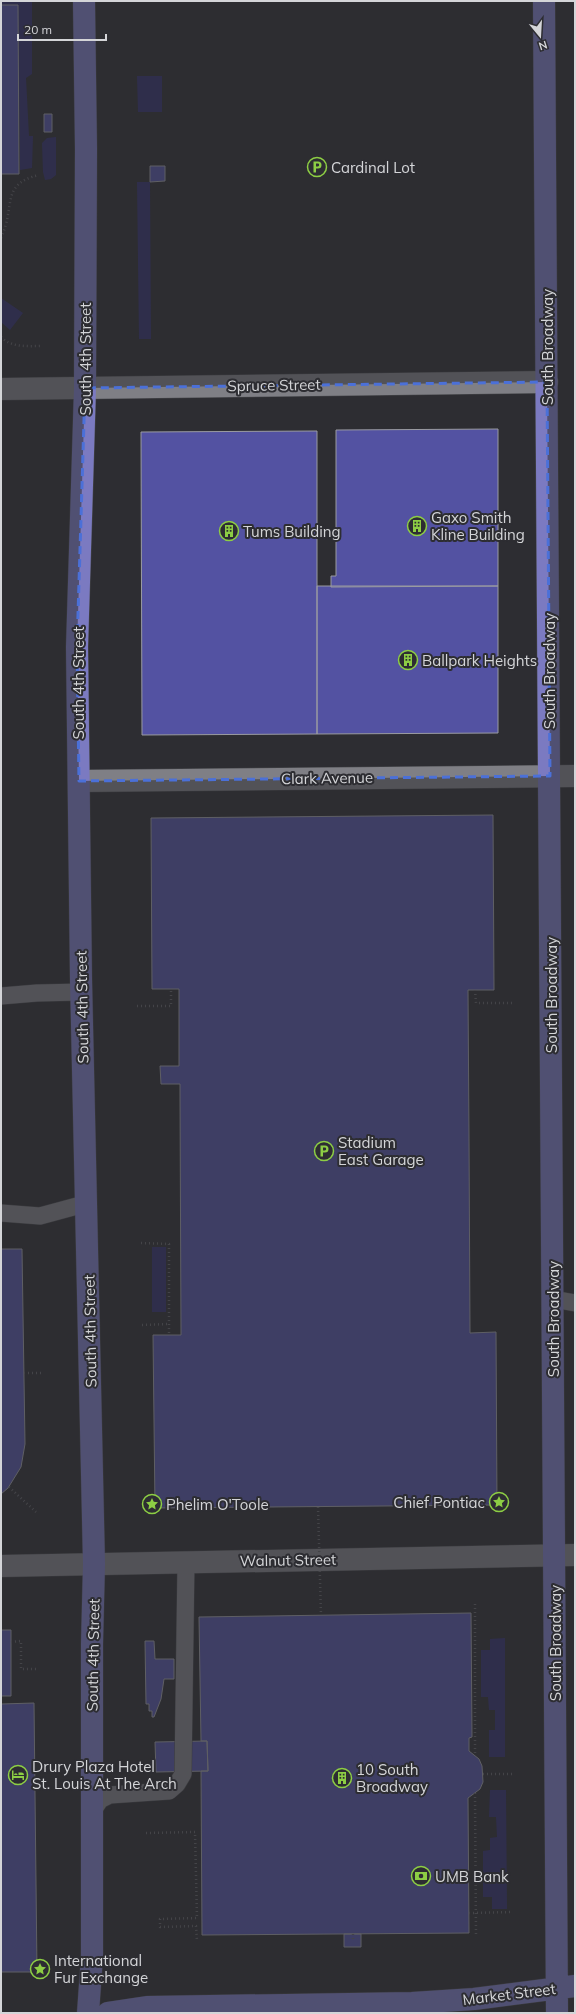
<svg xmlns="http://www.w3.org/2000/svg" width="576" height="2014" font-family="Mulish,sans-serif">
  <rect width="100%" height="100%" fill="#2d2d32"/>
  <!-- green -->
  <path fill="#32306c" d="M1,1H32V74L26,78L29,136H33L32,168L20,170L18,5H1Z
    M137,76H162V112H138Z
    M56,137V175L51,179L45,180L43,172L42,143L47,138Z
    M137,182H150L151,339H139Z
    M1,298L23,313L10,330L1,322Z
    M152,1247H166V1312H152Z
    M505,1638V1757H489V1730H495V1710H489L488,1697H481V1650H490V1639Z
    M490,1790H506L507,1909H492V1897H483V1851L490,1850V1838L497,1837L496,1817H489Z"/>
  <!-- building -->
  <path fill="#5352a2" stroke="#9a9ba1" d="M1,5H18L19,174H1Z
    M44,114H52V132H44Z
    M150,166H165V181L150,182Z
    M498,429V586L331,587V576H336V430Z
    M317,431V734L142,735L141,432Z
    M317,586H498V733L317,734Z
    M493,815L494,990H468L469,1137L470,1333L496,1332L497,1505L155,1508L153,1335H181L180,1091V1084H161L160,1066H179V989H152L151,818Z
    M1,1249H22L25,1444L21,1467L8,1488L1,1494Z
    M471,1613L472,1737L469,1738V1751L479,1759L482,1766L483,1782L480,1789L468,1798L469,1933L202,1935L201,1771H208L207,1741H201L199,1617Z
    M1,1630H11V1696H1Z
    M145,1641H154L155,1659H174V1679H164L161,1699L154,1717H152V1711H149V1704H146Z
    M34,1703L37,1972H1V1704Z
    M207,1741L208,1771L156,1772L155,1742Z
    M344,1934H361V1947H344Z"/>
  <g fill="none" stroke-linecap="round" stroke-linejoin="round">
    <!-- service casing -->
    <g stroke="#4a4b4f" stroke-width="18">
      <path id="service" d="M1,996L37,993L82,992
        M1,1213L40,1216L88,1203
        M553,1299L575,1303
        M92,1812L100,1800L110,1795L169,1791L177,1784L183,1774L186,1562"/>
    </g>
    <!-- minor casing -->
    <g stroke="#4a4b4f" stroke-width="23">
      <path id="minor" d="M1,389L547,382
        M79,781L575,776"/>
    </g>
    <!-- tertiary casing -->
    <g stroke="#4a4b4f" stroke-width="23">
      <path id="tertiary" d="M1,1566L575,1555"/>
    </g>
    <!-- primary casing -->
    <g stroke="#4a4b4f" stroke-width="23">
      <path id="primary" d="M84,1L86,149L85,388L77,647L81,979L94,1564L92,1644V1956L88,2013
        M544,1L557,2013
        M108,2013L148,2007L412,2003L474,1999L575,1986"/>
    </g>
    <!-- path -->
    <path stroke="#616165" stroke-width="2.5" stroke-dasharray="1 3" stroke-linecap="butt" d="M1,238C16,206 0,184 39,175
      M1,337C12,348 28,346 42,346
      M475,990L476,1003H512
      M137,1006H171V989
      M141,1243L169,1244V1335
      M142,1325L169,1324
      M24,1373H42
      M9,1487L36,1512
      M475,1604V1754
      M11,1642L21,1641V1669H38
      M483,1774H513
      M475,1793L476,1937
      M146,1833L195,1832L197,1918L160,1919V1927L196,1926L197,1941
      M469,1913L513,1912
      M353,1934V1939"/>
    <!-- service -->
    <use href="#service" stroke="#7f7f85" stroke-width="17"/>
    <!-- minor -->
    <use href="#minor" stroke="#7f7f85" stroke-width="22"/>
    <!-- tertiary -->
    <use href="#tertiary" stroke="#7f7f85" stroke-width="22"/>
    <!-- primary -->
    <use href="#primary" stroke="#7b7ac1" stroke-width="22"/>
    <!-- path-bridge -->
    <path stroke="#616165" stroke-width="2.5" stroke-dasharray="1 3" stroke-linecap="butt" d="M318,1507L321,1615"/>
  </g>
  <!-- marked area -->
  <path d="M0 0H576V2014H0ZM547,382L550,776L79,781L77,647L85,388Z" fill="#2d2d32" fill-opacity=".55" fill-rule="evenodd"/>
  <path fill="none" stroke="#4b70d8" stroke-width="3" stroke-dasharray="8 5" stroke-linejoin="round" d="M547,382L550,776L79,781L77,647L85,388Z"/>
  <!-- icons -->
  <defs>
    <g id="parking-ring" transform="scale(1)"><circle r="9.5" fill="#2d2d32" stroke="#8dce44" stroke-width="1.5"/><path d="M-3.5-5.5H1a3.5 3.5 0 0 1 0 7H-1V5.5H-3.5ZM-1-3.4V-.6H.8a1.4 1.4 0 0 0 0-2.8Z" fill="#8dce44"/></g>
    <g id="building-ring" transform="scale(1)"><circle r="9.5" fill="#2d2d32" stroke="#8dce44" stroke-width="1.5"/><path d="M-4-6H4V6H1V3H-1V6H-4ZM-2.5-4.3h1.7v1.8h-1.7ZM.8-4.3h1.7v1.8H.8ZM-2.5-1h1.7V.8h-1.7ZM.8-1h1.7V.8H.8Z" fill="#8dce44"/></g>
    <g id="sight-ring" transform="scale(1)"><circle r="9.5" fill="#2d2d32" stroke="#8dce44" stroke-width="1.5"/><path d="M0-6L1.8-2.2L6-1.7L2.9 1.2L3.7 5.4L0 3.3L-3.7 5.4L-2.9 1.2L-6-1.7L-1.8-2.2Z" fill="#8dce44"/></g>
    <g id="hotel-ring" transform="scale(1)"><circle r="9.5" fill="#2d2d32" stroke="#8dce44" stroke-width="1.5"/><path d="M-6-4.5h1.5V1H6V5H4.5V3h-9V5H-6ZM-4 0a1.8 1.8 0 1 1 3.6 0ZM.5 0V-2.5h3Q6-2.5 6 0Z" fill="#8dce44"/></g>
    <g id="bank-ring" transform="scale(1)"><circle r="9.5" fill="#2d2d32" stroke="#8dce44" stroke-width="1.5"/><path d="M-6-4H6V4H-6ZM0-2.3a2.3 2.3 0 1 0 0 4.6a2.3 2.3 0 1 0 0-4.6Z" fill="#8dce44"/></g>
  </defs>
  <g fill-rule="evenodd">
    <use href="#parking-ring" x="317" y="167"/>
    <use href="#building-ring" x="417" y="526"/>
    <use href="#building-ring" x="229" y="531"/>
    <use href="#building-ring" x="408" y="660"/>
    <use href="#parking-ring" x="324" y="1151"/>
    <use href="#sight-ring" x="499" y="1502"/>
    <use href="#sight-ring" x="152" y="1504"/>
    <use href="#hotel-ring" x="18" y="1775"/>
    <use href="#building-ring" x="342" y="1778"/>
    <use href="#bank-ring" x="421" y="1876"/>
    <use href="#sight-ring" x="40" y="1969"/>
  </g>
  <g text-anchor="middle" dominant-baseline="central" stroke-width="4" stroke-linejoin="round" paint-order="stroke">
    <!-- poi labels -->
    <g font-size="15" fill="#d4d5d8" stroke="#2d2d32" text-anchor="start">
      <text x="331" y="167">Cardinal Lot</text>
      <text x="431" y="517">Gaxo Smith<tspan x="431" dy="17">Kline Building</tspan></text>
      <text x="243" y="531">Tums Building</text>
      <text x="422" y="660">Ballpark Heights</text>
      <text x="338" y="1142">Stadium<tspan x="338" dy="17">East Garage</tspan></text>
      <text x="485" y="1502" text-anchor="end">Chief Pontiac</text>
      <text x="166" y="1504">Phelim O'Toole</text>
      <text x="32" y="1766">Drury Plaza Hotel<tspan x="32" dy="17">St. Louis At The Arch</tspan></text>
      <text x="356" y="1769">10 South<tspan x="356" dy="17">Broadway</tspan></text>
      <text x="435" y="1876">UMB Bank</text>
      <text x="54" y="1960">International<tspan x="54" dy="17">Fur Exchange</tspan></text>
    </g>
    <!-- street labels -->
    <g font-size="15" fill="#d4d5d8" stroke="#2d2d32">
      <text transform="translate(547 347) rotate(-90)">South Broadway</text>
      <text transform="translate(85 359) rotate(-90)">South 4th Street</text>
      <text transform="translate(274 385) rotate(-1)">Spruce Street</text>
      <text transform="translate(549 671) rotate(-90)">South Broadway</text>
      <text transform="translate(78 683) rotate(-90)">South 4th Street</text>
      <text transform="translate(327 778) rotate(-1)">Clark Avenue</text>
      <text transform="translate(551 995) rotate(-90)">South Broadway</text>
      <text transform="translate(82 1007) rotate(-91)">South 4th Street</text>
      <text transform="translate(553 1319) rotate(-90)">South Broadway</text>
      <text transform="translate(90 1331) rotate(-91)">South 4th Street</text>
      <text transform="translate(288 1560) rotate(-1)">Walnut Street</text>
      <text transform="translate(555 1643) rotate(-90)">South Broadway</text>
      <text transform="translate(93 1655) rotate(-89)">South 4th Street</text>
      <text transform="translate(509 1994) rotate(-7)">Market Street</text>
    </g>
  </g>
  <!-- border -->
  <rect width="576" height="2014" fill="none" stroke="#d4d5d8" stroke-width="4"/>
  <!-- north arrow -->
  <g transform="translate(540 36) rotate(162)" stroke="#2d2d32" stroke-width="3" paint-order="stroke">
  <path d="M0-3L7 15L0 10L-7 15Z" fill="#d4d5d8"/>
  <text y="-6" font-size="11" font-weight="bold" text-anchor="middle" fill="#d4d5d8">N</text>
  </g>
  <!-- scale -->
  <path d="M18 34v6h88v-6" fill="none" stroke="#d4d5d8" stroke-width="2"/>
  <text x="24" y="34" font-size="12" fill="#d4d5d8" stroke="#2d2d32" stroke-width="3" paint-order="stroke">20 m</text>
</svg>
